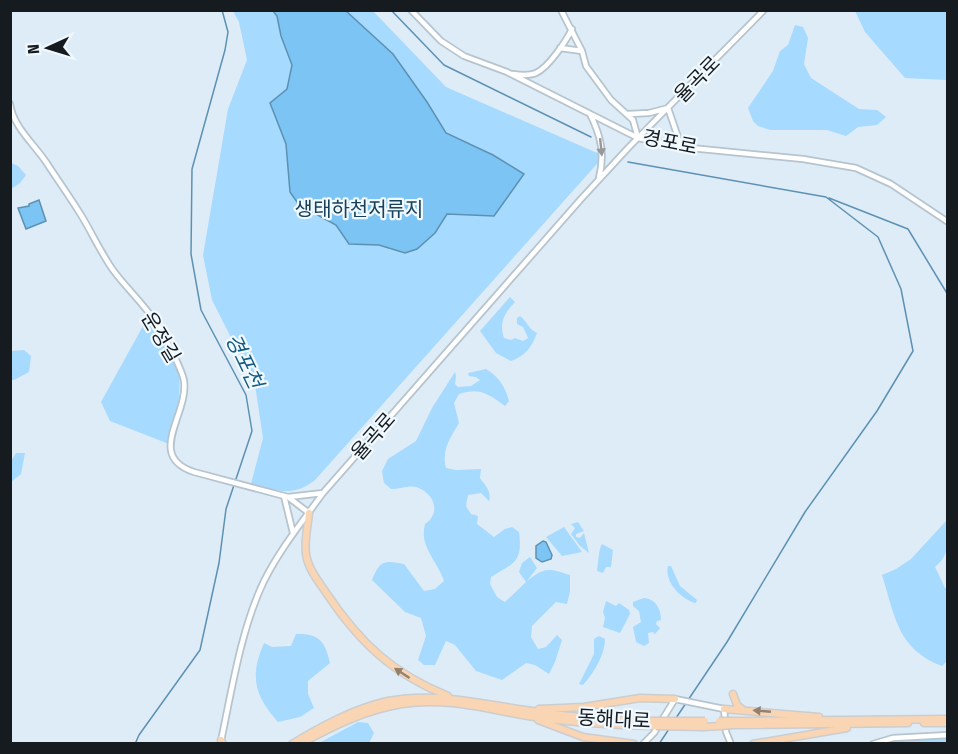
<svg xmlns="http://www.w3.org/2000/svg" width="958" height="754" font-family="'Fira Sans Condensed','Noto Sans KR',sans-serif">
  <rect width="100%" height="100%" fill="#deecf7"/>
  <!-- green -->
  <path fill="#a6dafe" d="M233,11H373L446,87L604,156L315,480C292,498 277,490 251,484L263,438L255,385L212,300L203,255L228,109L247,60L239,22Z
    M855,11H947V80L905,78L865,32Z
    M795,25L803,27L808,38L804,64L811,78L859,109L877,110L886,117L877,125L858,127L846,136L827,130H770L758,126L753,121L748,108L773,71L780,51L788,45Z
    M11,163L18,166L26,175L20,183L11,189Z
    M510,297L515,302C504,314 499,322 504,338L511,340L515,338L523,341L528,338L523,327L517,324V318L520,316C528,322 528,329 537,333C532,347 525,356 511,361L496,353L480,331Z
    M154,325L180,369L179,399L169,444L110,421L101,402L143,326Z
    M24,350L31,356L29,372L14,380H11V351Z
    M486,369C499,377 505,386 509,401L505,406C489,394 479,387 459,394L454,403L459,423C451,437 441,450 446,468L456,470L481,469L480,478C485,485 492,492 489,501L481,493L468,495L466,506L471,514L478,516L477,524L494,537L505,529L512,527L519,532C523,562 514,563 491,577L490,584L497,597L505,602L526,582L519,572L522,563L530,557L537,568L527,581C545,567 548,568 570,575V591L567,604L556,602L532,626L531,637L538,649L546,647L557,635L562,640L555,662L549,674L535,665L526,663L502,680L476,671L455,645L446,641L435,665H424L418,660L426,636L421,618L405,612L372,580C380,560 384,560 404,564L424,591L435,589L444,581C437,560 419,547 425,524C442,512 434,493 416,487C410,485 399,489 391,489L384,483L382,471L388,459L416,441L432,408L455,372L456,376L455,384L458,387L471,386L480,380L476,377L469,376L468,373Z
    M16,453H25L21,474L11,482V461Z
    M947,520C948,540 951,554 935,567L945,588H947V661L942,666C897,649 895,616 882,575L896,569L911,559Z
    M578,522L584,531L576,534V537L580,538L584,533L589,553L580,546L571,534L575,528L571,524Z
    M564,527L582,552L562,556L546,537Z
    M602,544L613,550L611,567H606L603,573L597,571C598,564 599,548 602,544Z
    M668,566H671L680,586L697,600L696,603C682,600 664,582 668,566Z
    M644,598C656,599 661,609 661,620L657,621L656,624L660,628L655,634L653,632L648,633L649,643L644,646L636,642L633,627L641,622L639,611L633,606V602Z
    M606,601L616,606L619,603L629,610L630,614L620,633L603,627L605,618L603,612Z
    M296,634C320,633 325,642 330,663L308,681V694L314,708L300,717L278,722C255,696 249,677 264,643L272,647L291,646Z
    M599,636L605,639C605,655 593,674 583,685L579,684L594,654V639Z
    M358,722L368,723L374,733L369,743H319Z
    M945,738H947V743L895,744L903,739Z"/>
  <!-- water -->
  <path fill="#7cc4f3" stroke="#5d91b3" stroke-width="1.5" d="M273,11H346L393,54L427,102L446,133L493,155L524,174L494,216L447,214L435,233L417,249L405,253L379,245L349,244L336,225L299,205L290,192L286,144L270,103L287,89L292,65L281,36L277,16Z
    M39,200L46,221L26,229L18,208L29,206V204Z
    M543,541L546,542L552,555L551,559L542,562L536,558V546Z"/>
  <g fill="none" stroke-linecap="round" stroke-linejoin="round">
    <!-- stream -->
    <path stroke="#5d91b3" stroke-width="1.5" d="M391,10L444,65L591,137
      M628,162L826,197L878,237L901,289L913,351L877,411L805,512L727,642L676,718
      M829,198L908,229L948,295
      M135,744L139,735L200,650L219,563L226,509L252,431L246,395L201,310L191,254L192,169L225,50L228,32L222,10
      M659,744L669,729"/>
    <!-- tertiary casing -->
    <g stroke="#b6c4ce" stroke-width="8">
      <path id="tertiary" d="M411,10L441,41L464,56L507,72L638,138L681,147L803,159L856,168L891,184L948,222
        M561,10L582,51L586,66L611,100L633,120L638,138
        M560,48L582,51
        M513,74C520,75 529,76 536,73C549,67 566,41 572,29
        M10,104C13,126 33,143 46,162C57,179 70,197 81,215C92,233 101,253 113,270C127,289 144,304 157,324C164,335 182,369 184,381C189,414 145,456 194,472L288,497L309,513
        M590,114C601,136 605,154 599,178
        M628,114L649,113L668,108L681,146
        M284,496L293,533
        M288,497L323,493
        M221,741C232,689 241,629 264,581C280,549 302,522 323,493L581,199L629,147L764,10
        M643,744L654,733L675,699L724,709L726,732L731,744
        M873,744L893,738L948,735"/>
    </g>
    <!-- primary casing -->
    <g stroke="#cccdce" stroke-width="9">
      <path id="primary" d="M309,513C308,526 304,540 306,554C308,569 319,582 327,594C360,643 393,674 448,696
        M733,694L737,705L742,709
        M539,709L584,707L640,698L675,699
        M724,709L819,717
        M538,720L583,737L634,744
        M730,721L948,719
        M924,723H948
        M732,725L908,723
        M703,727L721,726
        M221,740L223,744
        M292,744C322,726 353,709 388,701C435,692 479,703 525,710C569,717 613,721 658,721
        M300,744C333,726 365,710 402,704C446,697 486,709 528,716C571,723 613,725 656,726
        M753,744L847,728"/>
    </g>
    <!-- tertiary -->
    <use href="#tertiary" stroke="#fff" stroke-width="4.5"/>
    <!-- primary -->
    <use href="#primary" stroke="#fad5b3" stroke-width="6"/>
    <!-- primary-bridge casing -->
    <g stroke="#cccdce" stroke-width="9" stroke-linecap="butt">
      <path id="primary-bridge" d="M658,721H705
        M719,721H730
        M656,726L703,727
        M721,726L732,725"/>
    </g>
    <!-- primary-bridge -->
    <use href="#primary-bridge" stroke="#fad5b3" stroke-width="6"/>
  </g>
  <!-- one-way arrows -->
  <defs><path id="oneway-solid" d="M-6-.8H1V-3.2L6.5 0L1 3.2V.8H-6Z" transform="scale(1.5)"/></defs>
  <use fill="#96989a" href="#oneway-solid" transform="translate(601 147) rotate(84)"/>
  <g fill="#938170">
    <use href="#oneway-solid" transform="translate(402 673) rotate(-147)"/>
    <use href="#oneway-solid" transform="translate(762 711) rotate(-175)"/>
  </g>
  <g text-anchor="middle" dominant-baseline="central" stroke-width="4.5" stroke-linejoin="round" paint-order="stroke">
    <!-- street labels -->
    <g font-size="20" fill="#161b1f" stroke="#f0f9ff">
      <text transform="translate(697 79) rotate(-46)">율곡로</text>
      <text transform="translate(670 142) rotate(11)">경포로</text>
      <text transform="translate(161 337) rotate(59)">운정길</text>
      <text transform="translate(373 436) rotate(-49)">율곡로</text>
      <text transform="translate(614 719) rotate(3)">동해대로</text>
    </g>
    <!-- park labels -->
    <g font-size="20" fill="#19415a" stroke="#f0f9ff">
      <text x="359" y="209">생태하천저류지</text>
    </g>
    <!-- water labels -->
    <g font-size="21" font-style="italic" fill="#135b82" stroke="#f0f9ff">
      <text transform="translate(244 361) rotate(64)">경포천</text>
    </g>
  </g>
  <!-- border -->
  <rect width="958" height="754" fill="none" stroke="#161b1f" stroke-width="24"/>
  <!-- north arrow -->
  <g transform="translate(48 48) rotate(266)" stroke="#f0f9ff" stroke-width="4.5" paint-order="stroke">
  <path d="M0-4.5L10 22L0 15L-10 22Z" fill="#161b1f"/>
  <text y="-9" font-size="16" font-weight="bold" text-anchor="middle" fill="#161b1f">N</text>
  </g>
</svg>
